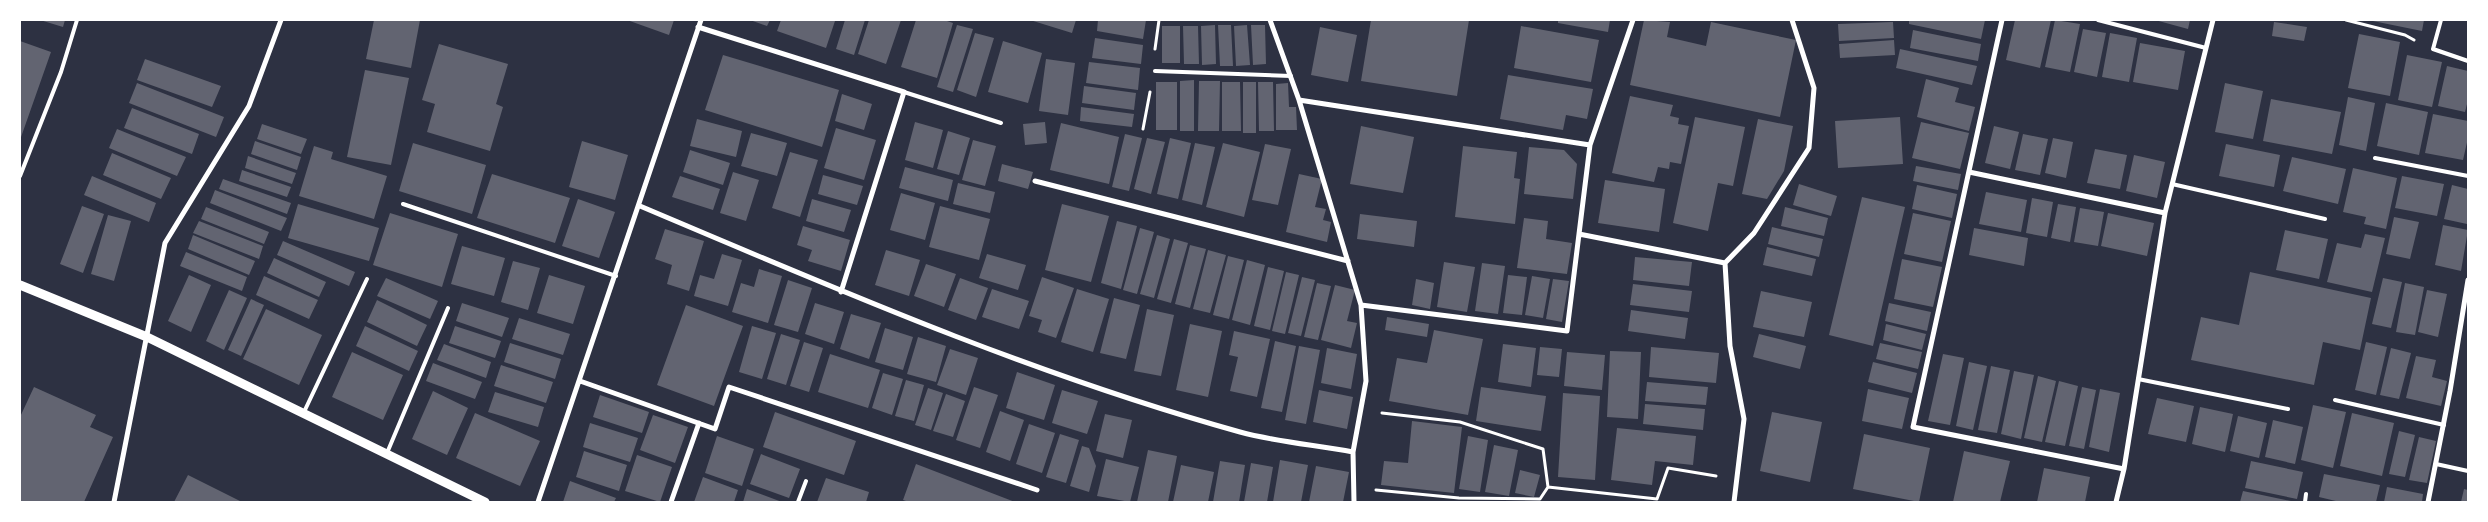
<svg xmlns="http://www.w3.org/2000/svg" width="2488" height="522" font-family="Montserrat,sans-serif">
  <rect width="100%" height="100%" fill="#2d3142"/>
  <!-- building -->
  <path fill="#626471" d="M40,20H65L63,27Z
    M374,20H420L411,68L366,59Z
    M627,20H674L669,35Z
    M750,20H770L767,26Z
    M781,20H831L835,21L826,48L777,31Z
    M845,20H865L854,55L836,49Z
    M869,20H901L886,64L858,54Z
    M916,20H944L953,23L937,78L901,67Z
    M1030,20H1076L1072,33Z
    M1098,20H1146L1143,39L1097,31Z
    M1371,20H1469L1457,96L1361,81Z
    M1558,20H1610L1608,32L1558,23Z
    M1644,20L1670,22L1667,37L1706,46L1711,22L1796,40L1780,117L1630,85Z
    M1909,20H1985L1981,39L1909,24Z
    M2015,20H2051L2040,68L2006,60Z
    M2055,20L2080,24L2070,72L2045,67Z
    M2155,20H2190L2188,29Z
    M2368,20H2424L2422,31Z
    M1893,22L1894,38L1839,41L1838,24Z
    M2274,22L2307,27L2304,41L2272,36Z
    M957,25L973,29L953,92L937,87Z
    M1215,25L1216,64L1202,65L1201,26Z
    M1218,25H1231L1233,66H1220Z
    M1247,25L1250,65L1236,66L1234,26Z
    M1251,25H1265L1266,64L1253,65Z
    M1162,26H1180V63H1162Z
    M1183,26H1198L1199,64H1184Z
    M1521,26L1599,40L1591,82L1514,68Z
    M1320,27L1357,35L1348,82L1311,75Z
    M2083,29L2106,33L2097,77L2074,72Z
    M1913,30L1981,44L1978,61L1910,48Z
    M975,33L994,38L976,97L957,90Z
    M2110,33L2137,38L2129,82L2102,77Z
    M2359,34L2400,42L2390,96L2348,88Z
    M1095,38L1143,45L1141,64L1092,58Z
    M1894,40L1895,55L1840,58L1839,44Z
    M20,41L51,52L20,140Z
    M1003,41L1042,53L1028,103L988,92Z
    M2140,43L2185,51L2178,90L2133,82Z
    M439,44L508,64L496,104L503,107L490,151L427,132L435,104L422,100Z
    M1900,49L1977,66L1972,85L1896,68Z
    M723,55L839,90L822,147L705,110Z
    M2407,55L2442,62L2432,107L2398,100Z
    M145,59L221,86L212,107L137,80Z
    M1046,59L1075,63L1068,115L1039,111Z
    M1089,62L1140,68L1138,90L1086,83Z
    M2447,66L2468,71V100L2465,112L2438,106Z
    M365,70L409,78L391,165L347,157Z
    M1508,75L1593,89L1587,119L1566,115L1563,130L1500,119Z
    M1926,79L1959,88L1955,102L1975,107L1969,131L1917,117Z
    M1194,80V131H1180V81Z
    M1199,81H1220L1219,131H1198Z
    M1156,82H1177V130H1156Z
    M1222,82H1240L1241,131H1222Z
    M1243,82H1256V133H1243Z
    M1258,82H1273L1274,131H1259Z
    M137,83L224,117L216,137L129,103Z
    M1288,83L1289,107H1296L1297,130H1276V84Z
    M2225,83L2263,91L2253,139L2215,132Z
    M1084,86L1136,93L1134,110L1082,103Z
    M842,94L872,104L864,130L835,121Z
    M1630,96L1673,105L1670,116L1679,118L1678,124L1689,126L1681,164L1670,162L1669,169L1658,167L1654,182L1612,173Z
    M2348,97L2375,103L2366,151L2339,145Z
    M2271,99L2341,112L2332,154L2263,141Z
    M2386,103L2428,112L2419,155L2377,146Z
    M1081,107L1134,114L1132,127L1080,121Z
    M132,108L199,134L192,154L124,128Z
    M2433,114L2468,121V138L2463,160L2425,153Z
    M1695,117L1745,127L1733,186L1718,183L1708,231L1673,223Z
    M1900,117L1903,164L1838,168L1835,121Z
    M697,119L742,131L736,157L690,146Z
    M1758,119L1793,126L1784,171L1767,199L1742,194Z
    M915,122L943,130L933,168L905,160Z
    M1045,122L1047,143L1025,145L1023,124Z
    M1921,122L1969,133L1960,169L1912,158Z
    M1061,123L1119,137L1109,184L1050,170Z
    M262,124L307,139L301,154L257,139Z
    M1361,126L1414,137L1403,193L1350,184Z
    M1994,126L2019,132L2010,169L1985,163Z
    M836,128L876,140L864,180L824,168Z
    M117,129L186,157L177,176L109,148Z
    M948,131L970,138L959,175L937,169Z
    M751,133L787,143L777,176L741,166Z
    M1125,134L1142,138L1129,191L1112,187Z
    M2023,134L2048,139L2040,175L2015,170Z
    M1147,138L1165,142L1151,194L1134,189Z
    M1170,138L1191,143L1178,199L1157,194Z
    M2053,138L2073,142L2066,178L2045,173Z
    M973,140L996,146L985,186L962,180Z
    M255,141L301,157L297,170L251,154Z
    M582,141L628,155L615,200L569,187Z
    M413,143L486,165L472,214L399,191Z
    M1195,143L1215,147L1202,205L1182,200Z
    M1223,143L1260,152L1244,217L1206,207Z
    M1265,144L1291,149L1278,205L1252,200Z
    M2226,144L2280,155L2274,187L2219,176Z
    M314,146L333,152L331,159L387,176L374,219L299,196Z
    M1463,146L1517,152L1514,178L1520,179L1515,224L1455,217Z
    M1529,147L1564,150L1577,164L1573,199L1524,194Z
    M2095,149L2127,155L2120,189L2087,183Z
    M690,150L730,163L723,185L683,172Z
    M790,152L818,160L800,217L772,208Z
    M112,153L171,178L161,199L103,175Z
    M2134,155L2165,162L2157,198L2126,191Z
    M248,156L296,173L292,184L245,168Z
    M2292,157L2346,169L2338,204L2283,191Z
    M1002,164L1033,172L1028,189L998,181Z
    M1916,166L1961,174L1958,190L1913,181Z
    M905,167L953,180L948,201L899,188Z
    M2353,168L2397,178L2386,229L2364,224L2366,217L2343,212Z
    M242,170L291,187L287,197L239,181Z
    M733,172L759,180L746,221L720,213Z
    M492,174L570,198L555,243L477,218Z
    M1299,174L1322,179L1315,207L1326,209L1323,220L1331,222L1327,242L1286,232Z
    M823,175L863,186L857,205L818,194Z
    M92,176L156,203L149,222L84,195Z
    M680,176L720,189L713,210L672,197Z
    M2402,176L2444,184L2437,216L2395,208Z
    M223,179L291,203L287,214L219,189Z
    M1605,180L1665,189L1659,232L1598,223Z
    M958,183L995,192L990,213L953,204Z
    M1799,184L1837,196L1831,216L1793,205Z
    M1917,185L1957,194L1952,218L1912,209Z
    M2452,185L2468,189L2467,224L2444,219Z
    M215,190L287,218L281,231L210,203Z
    M1986,192L2027,200L2021,232L1979,224Z
    M901,193L935,203L925,240L890,230Z
    M1862,197L1905,207L1873,346L1829,335Z
    M2032,198L2053,202L2047,237L2026,233Z
    M578,199L615,212L599,258L562,246Z
    M812,199L851,210L844,232L806,221Z
    M298,204L379,228L369,261L288,238Z
    M1062,204L1109,216L1091,282L1045,270Z
    M2058,204L2076,207L2070,242L2051,238Z
    M82,206L104,214L83,273L60,264Z
    M940,206L990,219L979,260L929,247Z
    M206,207L269,232L264,244L201,219Z
    M1785,207L1828,218L1824,236L1781,226Z
    M2080,208L2104,212L2098,246L2074,242Z
    M390,213L458,234L442,287L373,265Z
    M1913,213L1951,221L1942,262L1904,254Z
    M2108,213L2154,223L2147,256L2101,246Z
    M1360,214L1417,221L1414,247L1357,239Z
    M108,215L131,221L114,281L91,274Z
    M2394,217L2419,222L2410,259L2386,254Z
    M1524,218L1548,221L1546,239L1572,243L1567,274L1517,268Z
    M199,221L263,246L259,259L193,233Z
    M1117,221L1137,226L1121,289L1101,283Z
    M2443,225L2468,230L2461,271L2435,265Z
    M803,226L850,240L841,271L808,261L812,250L797,245Z
    M1772,227L1823,239L1819,257L1768,244Z
    M1140,228L1154,232L1137,294L1123,290Z
    M1974,228L2028,238L2024,266L1969,255Z
    M665,229L704,241L689,291L667,284L672,265L655,259Z
    M2285,230L2328,239L2319,279L2276,270Z
    M2365,234L2385,238L2372,292L2327,282L2337,243L2361,248Z
    M193,235L255,261L249,275L188,249Z
    M1157,235L1170,239L1154,298L1140,294Z
    M1174,239L1188,243L1171,303L1157,299Z
    M283,241L355,272L349,286L277,255Z
    M1190,245L1206,249L1190,308L1175,304Z
    M462,246L505,258L494,296L451,284Z
    M1767,247L1816,259L1812,276L1763,265Z
    M886,250L920,260L909,296L875,285Z
    M1208,250L1226,255L1210,313L1193,309Z
    M186,252L247,277L242,291L180,266Z
    M722,254L742,260L728,306L694,296L700,275L714,279Z
    M987,254L1026,265L1018,290L979,278Z
    M1228,256L1244,260L1229,319L1213,315Z
    M1635,257L1692,262L1689,286L1633,280Z
    M274,258L326,282L319,297L267,273Z
    M1902,259L1942,267L1933,307L1894,299Z
    M1247,260L1265,265L1250,325L1232,320Z
    M513,261L540,268L528,310L501,302Z
    M1444,262L1475,267L1467,312L1437,307Z
    M1482,263L1505,266L1498,314L1475,311Z
    M926,264L956,274L944,307L914,296Z
    M1268,267L1284,271L1270,330L1254,326Z
    M759,269L782,276L768,323L732,312L741,283L754,287Z
    M1286,272L1299,275L1285,334L1272,331Z
    M2250,272L2371,298L2360,350L2323,342L2314,385L2191,360L2201,317L2239,325Z
    M189,275L211,285L191,332L168,321Z
    M549,275L585,286L573,324L537,313Z
    M1508,275L1527,277L1522,315L1503,313Z
    M264,276L318,300L309,319L256,295Z
    M1532,276L1550,279L1543,318L1525,315Z
    M1042,277L1074,288L1056,338L1038,332L1042,320L1029,316Z
    M1302,277L1315,280L1301,336L1288,333Z
    M386,278L438,301L430,319L377,296Z
    M960,278L988,288L976,320L948,310Z
    M2383,278L2402,282L2391,328L2372,324Z
    M1416,279L1434,283L1430,309L1412,305Z
    M1553,279L1569,281L1562,322L1546,319Z
    M788,280L812,288L798,332L774,325Z
    M1317,283L1331,286L1318,340L1304,337Z
    M2405,283L2424,287L2415,335L2396,332Z
    M1633,284L1692,291L1689,312L1630,305Z
    M1335,285L1355,290L1347,321L1357,323L1351,348L1321,340Z
    M992,289L1029,301L1019,329L982,317Z
    M1077,289L1109,299L1093,352L1061,342Z
    M229,290L247,298L224,350L206,341Z
    M2427,290L2447,294L2438,337L2418,332Z
    M1761,291L1812,302L1804,337L1753,327Z
    M1114,298L1140,305L1126,359L1100,353Z
    M251,299L264,305L241,356L228,350Z
    M377,300L427,325L417,346L367,322Z
    M462,303L509,318L502,337L456,321Z
    M815,303L844,312L834,344L805,334Z
    M1889,303L1931,312L1927,331L1885,321Z
    M686,305L743,326L714,406L657,385Z
    M266,309L322,335L299,385L243,359Z
    M1147,309L1174,315L1161,376L1134,371Z
    M1631,310L1688,318L1685,339L1628,331Z
    M851,314L881,323L869,359L840,349Z
    M1387,317L1429,324L1427,337L1385,330Z
    M519,318L570,334L563,355L512,339Z
    M1190,324L1222,331L1208,397L1176,390Z
    M1886,324L1926,334L1922,350L1883,340Z
    M365,326L418,351L409,371L356,346Z
    M455,326L501,341L495,358L449,343Z
    M752,326L776,333L762,379L739,372Z
    M885,328L913,337L903,370L875,362Z
    M1434,330L1483,339L1468,415L1389,401L1397,358L1427,363Z
    M1234,331L1270,339L1257,397L1230,391L1238,357L1229,355Z
    M781,334L800,340L786,385L767,379Z
    M1759,334L1806,346L1800,369L1753,357Z
    M918,337L946,346L936,382L907,374Z
    M1275,341L1296,346L1282,412L1261,408Z
    M804,342L823,348L809,392L790,386Z
    M2366,342L2387,347L2376,395L2355,390Z
    M510,343L561,359L555,379L504,362Z
    M1880,343L1922,352L1918,369L1876,359Z
    M444,344L491,362L486,378L437,360Z
    M1503,344L1536,348L1531,387L1498,382Z
    M1299,346L1320,350L1306,424L1285,420Z
    M1540,347L1562,349L1559,377L1537,375Z
    M1651,347L1719,353L1716,383L1649,377Z
    M1327,348L1357,354L1351,389L1321,383Z
    M2391,348L2411,353L2399,399L2380,395Z
    M950,349L978,358L966,395L937,385Z
    M1610,351L1641,352L1638,419L1607,417Z
    M352,352L403,375L383,420L332,397Z
    M1567,352L1605,355L1602,390L1564,386Z
    M830,354L880,370L868,408L818,392Z
    M1943,354L1964,358L1950,425L1928,421Z
    M2416,356L2436,360L2432,377L2447,381L2441,406L2406,398Z
    M1873,362L1917,373L1912,393L1868,382Z
    M1969,362L1987,366L1973,430L1956,426Z
    M433,363L482,382L475,399L426,381Z
    M501,365L553,382L546,403L494,386Z
    M1991,366L2010,370L1997,433L1978,430Z
    M2014,371L2034,375L2021,439L2001,434Z
    M1017,372L1055,385L1044,420L1006,408Z
    M883,373L903,379L892,415L872,408Z
    M2038,376L2056,381L2042,442L2024,438Z
    M906,380L924,385L914,421L895,416Z
    M2059,381L2078,386L2065,446L2045,442Z
    M1647,382L1708,387L1706,405L1645,401Z
    M34,387L96,415L90,427L113,437L84,502H20V417Z
    M974,387L998,395L980,448L956,440Z
    M1481,387L1546,396L1541,431L1476,421Z
    M2082,387L2096,390L2084,449L2069,446Z
    M928,388L943,393L931,430L915,425Z
    M1868,389L1909,398L1902,429L1862,421Z
    M2100,389L2120,393L2109,452L2089,447Z
    M1062,390L1098,401L1087,434L1052,423Z
    M1319,390L1353,397L1347,429L1313,422Z
    M433,391L468,408L447,455L412,439Z
    M495,392L544,407L538,427L488,412Z
    M1563,393L1600,396L1595,480L1558,477Z
    M946,394L965,401L953,437L933,431Z
    M600,395L649,412L642,433L593,417Z
    M2157,398L2194,406L2186,442L2148,434Z
    M1645,404L1705,409L1703,430L1643,424Z
    M2313,405L2346,412L2333,468L2301,460Z
    M2200,407L2233,414L2225,452L2192,444Z
    M1000,411L1024,420L1010,461L986,452Z
    M775,412L856,441L844,475L763,447Z
    M1772,412L1822,422L1810,482L1760,471Z
    M475,413L540,441L520,486L456,458Z
    M2352,413L2394,423L2382,476L2340,466Z
    M1105,414L1132,420L1123,458L1096,451Z
    M653,415L688,427L675,463L640,450Z
    M2238,416L2267,423L2259,458L2230,451Z
    M2273,420L2303,427L2295,464L2265,457Z
    M1412,421L1462,427L1454,493L1381,485L1384,461L1408,463Z
    M590,423L638,438L630,462L583,447Z
    M1029,424L1055,433L1042,473L1016,464Z
    M1617,428L1696,436L1693,465L1655,461L1652,485L1611,480Z
    M2399,431L2415,435L2405,477L2389,474Z
    M1060,434L1079,440L1066,483L1046,477Z
    M1864,434L1930,448L1919,502L1853,489Z
    M717,436L754,449L742,486L705,473Z
    M1468,436L1488,440L1480,492L1459,489Z
    M2419,437L2436,441L2427,483L2409,480Z
    M1494,445L1518,450L1509,496L1485,492Z
    M1082,446L1089,448L1096,466L1089,492L1070,486Z
    M1148,450L1177,456L1168,502H1137Z
    M584,451L627,465L619,491L576,477Z
    M1964,451L2010,461L2000,502H1953Z
    M761,454L800,469L789,498L750,484Z
    M637,455L672,467L660,502L625,491Z
    M1106,459L1139,467L1130,502L1097,496Z
    M1280,460L1308,465L1301,502H1273Z
    M1220,461L1245,465L1239,502H1213Z
    M2251,461L2303,472L2297,499L2245,488Z
    M1251,463L1273,467L1267,502H1244Z
    M916,464L1015,502H909L903,500Z
    M1181,465L1214,472L1208,502H1173Z
    M1316,466L1349,472L1343,502H1309Z
    M2044,468L2090,477L2085,502H2037Z
    M1520,470L1540,475L1534,497L1515,493Z
    M2324,474L2380,485L2376,502H2340L2319,497Z
    M188,475L242,502H174Z
    M703,477L738,490L734,502H694Z
    M826,478L869,492L866,502H817Z
    M570,481L616,498L614,502H563Z
    M2387,487L2423,494L2422,502H2384Z
    M747,489L782,502H743Z
    M2464,489L2468,490V502H2461Z
    M2243,491L2291,501V502H2240Z"/>
  <g fill="none" stroke-linecap="round" stroke-linejoin="round">
    <!-- path -->
    <path stroke="#fff" stroke-width="3" d="M2346,20L2405,35L2414,40
      M1155,49L1159,20
      M1143,129L1150,92
      M1382,413L1460,422L1543,449L1548,487
      M1376,490L1459,498L1540,499L1548,487L1657,499L1668,468L1716,476"/>
    <!-- service -->
    <path stroke="#fff" stroke-width="4" d="M2098,20L2206,48
      M2441,20L2433,49L2468,61
      M1155,71L1291,76
      M904,92L1001,123
      M2375,158L2468,176
      M20,176L61,72L77,20
      M2172,184L2325,219
      M403,204L616,276
      M2138,379L2288,409
      M2335,400L2444,425
      M304,412L367,279
      M387,453L448,308
      M2436,464L2468,471
      M798,502L806,481
      M2305,502L2306,494"/>
    <!-- minor -->
    <path stroke="#fff" stroke-width="5" d="M1270,20L1299,100L1361,305L1366,381L1353,452L1354,502
      M2002,20L1913,427L2124,469
      M698,27L904,92L841,292
      M1299,100L1590,145
      M1969,172L2165,213
      M1035,181L1348,261
      M640,206C836,289 1034,375 1240,432C1276,442 1316,445 1353,452
      M1579,234L1725,263
      M1361,305L1567,331L1590,145L1633,20
      M580,381L715,429L729,387L1037,490
      M114,502L165,243L249,106L281,20
      M538,502L701,20
      M671,502L699,423
      M1734,502L1744,419L1730,346L1725,263L1754,233L1809,148L1814,88L1792,20
      M2116,502L2124,469L2165,213L2213,20
      M2428,502L2450,391L2468,280"/>
    <!-- tertiary -->
    <path stroke="#fff" stroke-width="9" d="M20,285L147,337L485,502"/>
  </g>
  <!-- border -->
  <rect width="2488" height="522" fill="none" stroke="#ffffff" stroke-width="42"/>
</svg>
